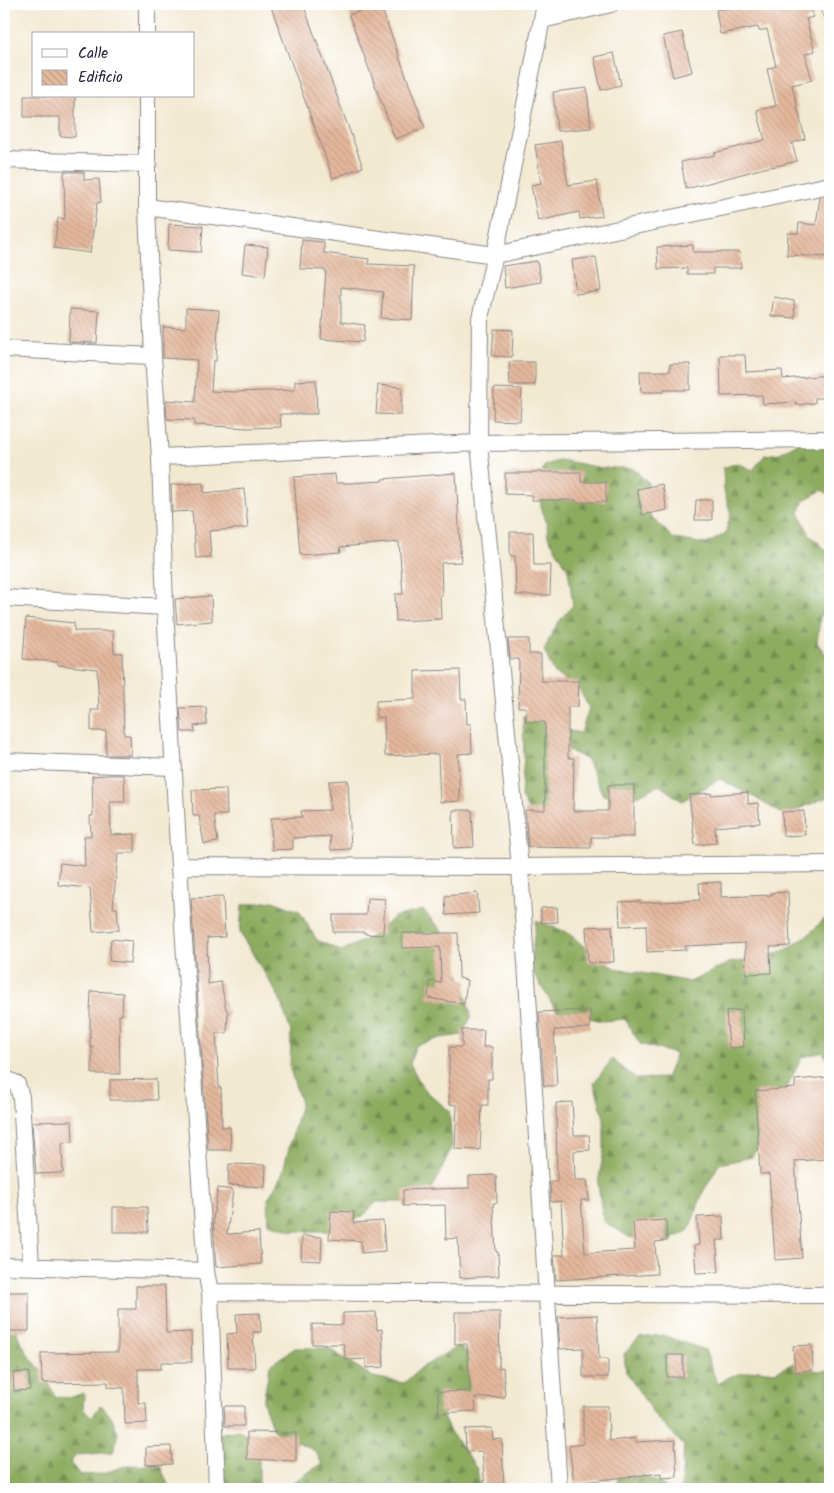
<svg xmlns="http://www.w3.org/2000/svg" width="834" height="1493" font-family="Kalam,sans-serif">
  <defs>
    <pattern id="forest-firs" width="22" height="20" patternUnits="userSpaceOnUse" patternTransform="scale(1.25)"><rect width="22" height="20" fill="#8cac5f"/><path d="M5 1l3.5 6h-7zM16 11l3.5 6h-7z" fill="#728c50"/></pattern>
    <pattern id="building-back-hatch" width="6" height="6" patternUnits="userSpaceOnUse" patternTransform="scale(1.25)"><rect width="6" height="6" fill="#e4b89d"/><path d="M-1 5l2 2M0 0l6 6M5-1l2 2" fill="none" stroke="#c39e88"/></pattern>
  </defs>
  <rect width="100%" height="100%" fill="#fff"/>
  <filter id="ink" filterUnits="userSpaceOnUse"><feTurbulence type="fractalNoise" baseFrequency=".02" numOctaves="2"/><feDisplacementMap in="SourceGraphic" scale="10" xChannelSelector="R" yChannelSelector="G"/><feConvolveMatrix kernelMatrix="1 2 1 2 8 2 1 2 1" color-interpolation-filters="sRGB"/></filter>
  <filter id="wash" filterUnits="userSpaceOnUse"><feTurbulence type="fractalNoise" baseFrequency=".0096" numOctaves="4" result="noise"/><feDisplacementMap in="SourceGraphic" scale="20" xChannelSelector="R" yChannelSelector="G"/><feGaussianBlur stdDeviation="1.12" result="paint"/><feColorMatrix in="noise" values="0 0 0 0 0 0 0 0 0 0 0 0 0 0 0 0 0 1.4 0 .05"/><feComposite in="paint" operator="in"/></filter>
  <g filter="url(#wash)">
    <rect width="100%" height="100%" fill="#f2e9d1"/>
    <!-- forest -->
    <path fill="url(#forest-firs)" stroke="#57674d" d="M805,439L826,443L830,449V495L822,490L804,500L799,513L810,535L828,552H830V598L820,618L817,643L830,660V796L784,815L754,797L720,779L682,801L659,785L635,797L603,795L587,760L562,747L559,822L534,820L521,797L524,756L523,716L536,713L559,729L581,733L589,708L578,687L555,674L544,650L557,624L573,605L568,569L548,536L547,524L541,506L540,484L544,466L560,460L602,468H632L648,482L645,510L674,539L706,544L725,534L731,514L724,491L723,468L737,463L753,470L765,455L780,453Z
      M273,901L299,911L317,940L341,951L371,937L394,917L423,910L443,932L464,987L471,1017L462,1035L440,1038L415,1046L410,1064L423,1088L449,1111L452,1145L440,1174L426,1200L407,1202H376L363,1216L328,1231H292L269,1223L268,1199L282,1174L301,1103L290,1069L291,1032L279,997L240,933L242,905Z
      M830,913V1064L823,1052L802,1057C785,1090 771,1124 752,1157L719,1164L703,1192L689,1230L667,1242L629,1237L603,1221L598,1183L604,1151V1118L594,1083L612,1059L636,1079L666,1078L676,1054L640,1044L625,1019L602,1021L556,1010L530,968L536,921L567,932L594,955L615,968L690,982L729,963L763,958L788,949L809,934Z
      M4,1285L10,1292L18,1336L29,1356L46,1376L55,1397L69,1398L84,1393L83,1409L92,1417L101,1405L112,1418L118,1433L113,1452L76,1455L70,1463L80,1475L102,1474L128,1465L160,1466L170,1489H4Z
      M662,1335L705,1350L717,1384L731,1376L757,1370L775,1372L794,1363L817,1371L830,1370V1489H681L684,1446L656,1417L626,1372L624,1354L639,1338Z
      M458,1346L478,1361L481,1380L460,1403L442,1415L449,1430L477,1469L480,1489H281C295,1482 308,1472 322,1464L315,1451L273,1430L263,1402L270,1365L295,1348H328L373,1377L404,1383L421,1368Z
      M238,1430L256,1438L259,1462V1489H261H219V1434Z
      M619,1463L670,1489H617Z"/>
    <g id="blocks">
      <!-- building -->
      <path fill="url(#building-back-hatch)" d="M270,4H303L363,167L333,178Z
        M380,4L425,128L395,139L349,15Z
        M759,4H809L813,17L806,19L815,51L805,54L812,80L792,85L805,139L792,143L797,161L772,167V166L686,189L681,162L715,155L714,153L765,140L757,110L776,106L767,69L776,66L767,29L759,31L758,27L720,34L716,10L737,7V9Z
        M682,32L692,72L673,77L663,36Z
        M614,53L621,85L601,90L594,57Z
        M587,88L591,128L557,131L553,92Z
        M24,96H75V137L60,136V117H24Z
        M561,141L568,185L597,181L602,216L580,219L579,212L538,221L531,185L541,183L535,145Z
        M64,172H84V180L99,179L101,202L97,203L90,253L54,248L58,218L65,219Z
        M830,195V257L787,255L788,233H798L799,223L816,225L820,197Z
        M169,224L203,226L201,252L168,250Z
        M302,240L324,242V253L369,259L368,264L414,266L412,320L381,318L383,292L341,287V322L365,325L363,342L321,339L326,270L300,269Z
        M245,245L268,247L265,276L242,273Z
        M693,245V252H740L741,268H713V274H687V268L658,269L657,247Z
        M596,257L601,291L576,294L572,260Z
        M537,261L541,282L505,288L503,266Z
        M774,297L794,301L795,318L771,316Z
        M186,308L219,310L216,361H213L211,391L235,392L295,390V381L316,380L317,414H280L281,427L249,428L194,425V420L167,419L166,400L195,402L197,360L163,358V327L186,328Z
        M70,309L99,311L97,343L69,342Z
        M494,329L513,330L512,357L492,356Z
        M720,355H745L746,372L782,370L783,379L830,375V398H815V403L796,405V402L763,404L762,395L721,396Z
        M509,362H535V385H510Z
        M670,364H690V390H664V392H641L640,371H670Z
        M378,385L402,387L401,415L376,414Z
        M494,388L522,389L520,421L493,420Z
        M532,472H581V482H606V502H576V500H532V495L505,494V473H532Z
        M456,473L461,562L441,563L442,595H440L441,619L396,621L395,594H403L399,542L340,547L341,552L300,555L294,477L335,474L336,483H352L382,481V479Z
        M203,483L204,493L244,489L248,528L209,531L211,557L196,558L192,511L172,512L171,485Z
        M662,484L667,510L642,515L637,489Z
        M696,500H712V520H695Z
        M510,532H533L534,565H551L550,595H516L515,556H510Z
        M211,596L212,621L177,624L175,599Z
        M26,618L74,623V631H113L114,653H122L124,735H130L131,755H106V731H91V710H99L97,669L58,665V662L23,659Z
        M508,639H529V654H541V681H579L578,707H568V758H574L573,811H608V785H634V837H591V848L528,847L525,810H545V722H526V707H518L519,659H510Z
        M460,670L461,699H466L467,724H471L472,753L458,754L460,801L440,802L438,754L385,756L384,717L376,718V701L415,699V671Z
        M206,707L207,725L194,726L195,732H182L180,708Z
        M107,775H124L125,802H110L111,835L135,834V853H118L113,908H117L119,930L93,932L90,888L58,885L60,863L85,866L84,836H91L90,816H93L92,776Z
        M348,780L351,849L331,850L330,836L293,838V849L272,850L271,818L302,817L301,811L330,810L329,781Z
        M226,789L227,815H214L218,842L204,844L199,816H193L192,790Z
        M748,792V804L758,803L760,823L715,827L716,843L695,845L689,795L711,793V795Z
        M453,810H472L474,847L454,848Z
        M804,811L805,835L783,836L782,812Z
        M721,882V897L772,895L771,893L788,892L790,946L770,947L771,973L746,974L745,943L685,946L686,950L647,952L646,925L620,926L619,902L640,901V903L700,900L699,883Z
        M477,893L479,913L446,915L445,896Z
        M223,897L225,937L207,938L208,984L221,982L226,1010L228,1011L227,1033H216L219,1088H221L222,1127H230L231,1150H208L191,898Z
        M367,898L385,899L383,935L365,934V932H333V915H366Z
        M557,907L558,922L541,923V908Z
        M612,926L614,962L588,963L586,927Z
        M402,933H458L459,978L467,980L464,1004L428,998L430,981L441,983L440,947L402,948Z
        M111,939L132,941L130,963L109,961Z
        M91,991L123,993L122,1015H119L120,1074H92V1047H90V1011Z
        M590,1010V1028L554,1030L557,1086H544L539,1012Z
        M742,1010L744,1047L729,1048L726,1011Z
        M462,1030H484L483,1047H492V1079H488V1105H482L480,1150L455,1149L457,1105L449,1104V1047H462Z
        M830,1077V1159L795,1161L802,1258L775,1260L769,1174H760L755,1091L795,1088V1080Z
        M156,1079L157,1100H110V1080Z
        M572,1102L574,1135H589L590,1150L574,1151L575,1180H587L589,1200H581L585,1253L635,1250L633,1222L666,1220L667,1241L655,1242L657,1274L556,1280L554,1255H564L561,1201L551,1202L550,1181H557L556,1103Z
        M72,1121L73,1142L62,1143L63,1173L36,1174L32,1122Z
        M229,1164L266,1165L265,1187L228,1185Z
        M496,1175L497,1203H493L496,1252H498L499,1276L460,1278L458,1238L446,1239L445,1205L403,1206V1190L469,1188V1176Z
        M218,1188L233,1190L227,1234L259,1232L261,1264L216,1267L213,1219Z
        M113,1207H147L148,1232H113Z
        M331,1211L354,1212L353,1223L383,1221L385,1251L361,1253V1241L329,1239Z
        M723,1216L724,1240H716L719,1272L696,1273L694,1246L699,1245L697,1217Z
        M302,1236L322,1237L321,1261L301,1260Z
        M136,1286H165L166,1333L191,1332L192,1362H161V1369H138V1403H146L147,1423L125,1424L124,1388L108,1387V1382L42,1383L41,1353L118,1352V1309H136Z
        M6,1292H29V1331H6Z
        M376,1312L377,1330L382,1329L384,1367L366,1368V1359L345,1360L344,1344H312V1324L343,1325V1313Z
        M455,1312H500L499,1368L503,1367L505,1397L475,1398L476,1411L439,1413L438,1392L470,1391L467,1344H455Z
        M260,1313L261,1332H253L255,1368H228L227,1334L237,1333L236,1314Z
        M597,1315L599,1359H608V1377H583V1348L560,1349L558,1317Z
        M812,1345L813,1370L795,1372L793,1346Z
        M667,1355H683V1377H667Z
        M29,1372L30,1390L14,1391L13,1373Z
        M224,1406H244V1426H225Z
        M583,1406H608L609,1441L636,1438V1442L675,1440L677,1477L661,1478V1473L574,1483L569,1446L583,1444Z
        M492,1428L493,1440L502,1439L504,1489H485L482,1451L466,1452L465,1429Z
        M247,1432L296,1433V1461L247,1459Z
        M171,1446L172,1464L146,1465V1447Z"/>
    </g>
  </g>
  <g filter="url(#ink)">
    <use href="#blocks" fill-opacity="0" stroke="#8a8686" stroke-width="1"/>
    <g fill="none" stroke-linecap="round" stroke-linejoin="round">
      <!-- street casing -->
      <g stroke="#8a8686" stroke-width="18">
        <path id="street" d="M147,4V34
          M545,4L495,255L480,318L479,443L520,867L559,1489
          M829,4L830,11
          M542,20L611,4
          M147,96V207L153,356L160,457L165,607L179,866L206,1271L210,1292L217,1489
          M4,160L148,164
          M147,207L495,255L830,185
          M4,349L153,356
          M160,457L479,443L830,439
          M4,598L165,607
          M4,761L174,767
          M179,866L520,867L830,864
          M4,1078L17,1084L21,1097L31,1266
          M4,1266L206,1271
          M210,1292L830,1295"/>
      </g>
      <!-- street -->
      <use href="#street" stroke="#fff" stroke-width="16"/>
    </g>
  </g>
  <!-- margin -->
  <rect width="834" height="1493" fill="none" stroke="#fff" stroke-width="20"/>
  <!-- legend -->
  <rect x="32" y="32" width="162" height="65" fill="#ffffff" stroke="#a7a7b1"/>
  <rect x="42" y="49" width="25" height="8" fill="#ffffff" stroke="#a7a7b1"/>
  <text x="78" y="58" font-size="15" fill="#22223b">Calle</text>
  <rect x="42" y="70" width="25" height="15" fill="url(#building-back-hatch)" stroke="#a7a7b1"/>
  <text x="78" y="82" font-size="15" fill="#22223b">Edificio</text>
</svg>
